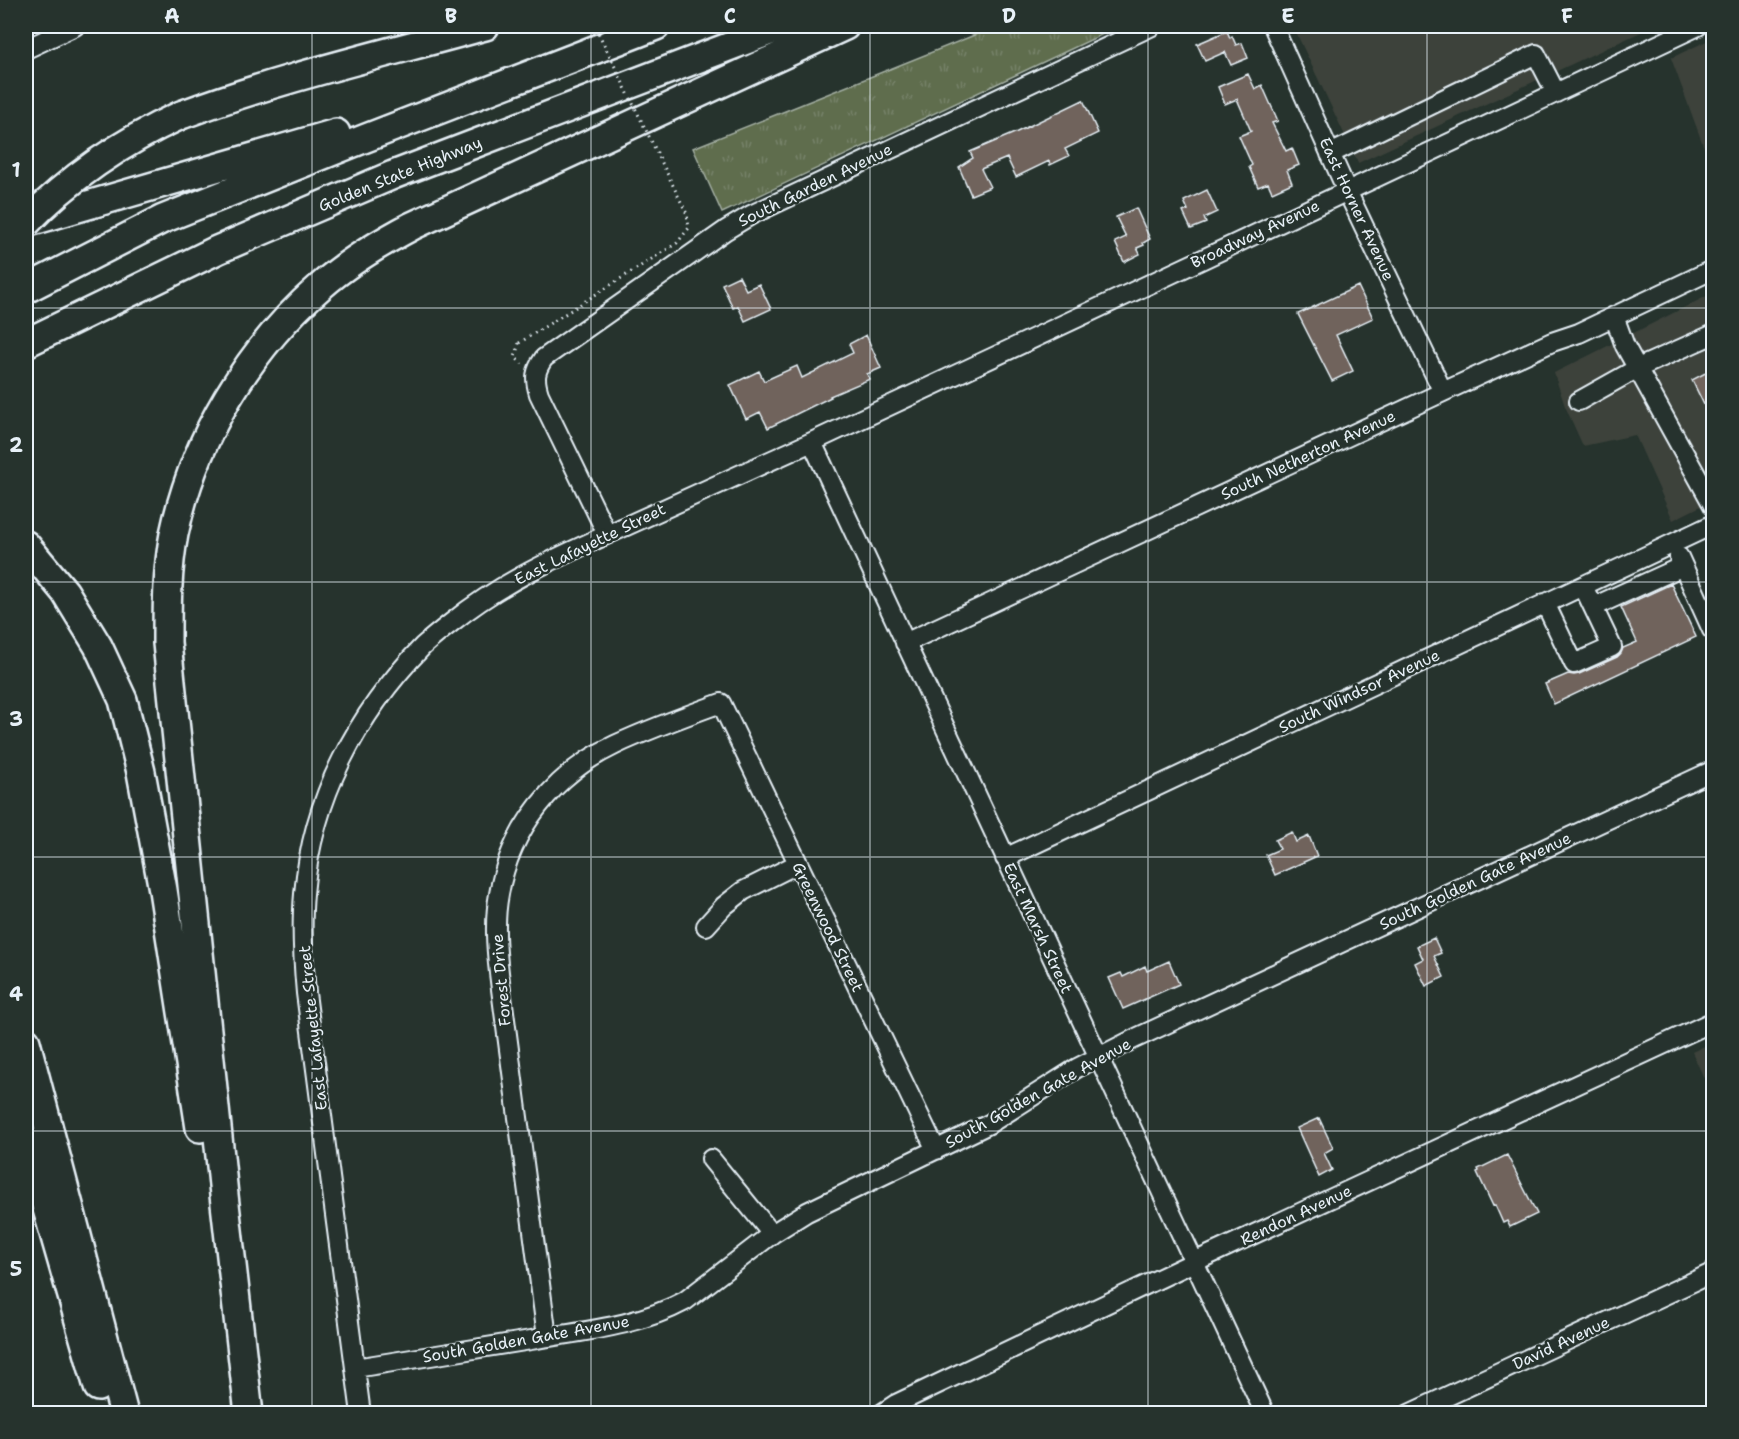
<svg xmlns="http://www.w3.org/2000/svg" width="1739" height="1439" font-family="'Shantell Sans',sans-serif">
  <defs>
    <pattern id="grass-tufts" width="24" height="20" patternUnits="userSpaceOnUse" patternTransform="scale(1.5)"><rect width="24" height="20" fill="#5f6d4e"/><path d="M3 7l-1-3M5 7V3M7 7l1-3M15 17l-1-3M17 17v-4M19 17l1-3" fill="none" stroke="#768268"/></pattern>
  </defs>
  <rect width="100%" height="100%" fill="#26332d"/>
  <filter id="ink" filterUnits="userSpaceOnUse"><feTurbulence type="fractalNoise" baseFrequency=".0167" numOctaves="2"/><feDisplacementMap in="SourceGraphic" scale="12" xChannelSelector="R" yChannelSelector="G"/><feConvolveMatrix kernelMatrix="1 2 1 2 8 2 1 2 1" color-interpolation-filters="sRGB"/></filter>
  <g filter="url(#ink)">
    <!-- built -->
    <path fill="#3c423b" d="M1293,26H1654L1358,163Z
      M1713,38V172L1671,58Z
      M1713,293V500L1673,520L1635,435L1583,446L1565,406L1554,373Z
      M1713,1042V1098L1692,1052Z"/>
    <!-- grass -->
    <path fill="url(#grass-tufts)" stroke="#a4afa3" stroke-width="1.5" d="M997,26H1120L722,213L693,148Z"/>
    <!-- building -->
    <path fill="#70645c" stroke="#e8f1f8" stroke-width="1.5" d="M1227,31L1230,38L1232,36L1236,45L1242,43L1248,58L1231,65L1225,52L1205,61L1197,44Z
      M1248,74L1255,89L1262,85L1278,121L1272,123L1286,151L1292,148L1299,165L1287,170L1292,183L1272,192L1268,183L1258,187L1249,167L1252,165L1239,136L1251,131L1237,99L1225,104L1218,87Z
      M1083,100L1098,133L1065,149L1069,156L1050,165L1049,161L1016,177L1007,158L981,169L990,187L971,195L959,167L973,158L970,152L1017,132Z
      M1207,190L1217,212L1204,218L1206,223L1191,229L1183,212L1188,210L1184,201Z
      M1136,208L1150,239L1143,243L1144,245L1137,248L1140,254L1124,262L1115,242L1126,237L1116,217Z
      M739,276L746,290L759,284L771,309L745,321L738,306L733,308L722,284Z
      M1358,286L1373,318L1336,335L1353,371L1332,381L1298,314Z
      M866,335L881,368L867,374L870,379L830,396L831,397L768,428L760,412L746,419L730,385L759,371L764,381L797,366L802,378L853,353L849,344Z
      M1713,369V423L1692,380Z
      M1671,584L1696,637L1554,704L1545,684L1568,674L1574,675L1579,674L1617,657L1621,653L1623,648L1637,642L1621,607Z
      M1292,832L1296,842L1309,836L1317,856L1275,875L1266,855L1280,849L1275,840Z
      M1434,938L1441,953L1434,956L1444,977L1426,986L1415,963L1423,959L1417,946Z
      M1169,961L1179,984L1123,1009L1109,978L1121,973L1123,977L1145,966L1147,971Z
      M1319,1118L1333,1148L1324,1153L1332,1170L1319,1177L1297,1128Z
      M1507,1155L1537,1214L1510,1227L1507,1221L1503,1223L1495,1205L1493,1206L1477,1172L1479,1171L1478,1169Z"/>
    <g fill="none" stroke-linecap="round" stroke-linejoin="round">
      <!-- minor casing -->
      <g stroke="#e8f1f8" stroke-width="22">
        <path id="minor" d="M1273,26L1347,191L1443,392
          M26,49L75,26
          M1330,154L1536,54L1556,93
          M1614,316L1625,346L1714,507
          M1579,401L1638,368L1714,334
          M812,442L1265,1414
          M607,534L539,394C534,378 535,371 544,358L726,230L751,215L1152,26
          M1679,557L1712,630L1714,629
          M1545,603L1574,664L1612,647L1583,586
          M1593,607L1683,566
          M905,643L1443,392L1552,342L1579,333L1714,269
          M1005,858L1714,524
          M706,926L724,906L743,891L797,864
          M711,1159L772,1234
          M547,1337L501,989C497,958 493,925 499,894C510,829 555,773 615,745C649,729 685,716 721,703L936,1150
          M355,1368C414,1359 472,1349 531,1340C583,1331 639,1326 685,1301L772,1234L807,1212L989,1124L1077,1068L1136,1038L1714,770
          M361,1414L306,993C303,960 301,927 304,894C312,798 357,714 423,646C432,638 442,630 451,623C504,580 562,555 624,527C687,498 751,470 814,441C1109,304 1404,164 1698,26
          M881,1414L896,1404L1194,1262L1714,1021
          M1409,1414L1714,1272"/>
      </g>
      <!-- highway casing -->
      <g stroke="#e8f1f8" stroke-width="32">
        <path id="highway" d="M181,115C280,78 384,54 485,26
          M26,223L336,133
          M26,289L163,219L366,138L656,26
          M26,343L217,250L393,175L783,26
          M26,545L65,592L98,646L123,700L141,772L163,890L200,1128
          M26,1042L124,1414
          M26,1140L37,1174L98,1387
          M249,1414L224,1195L167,643C167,606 167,570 174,534C194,439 248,349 321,286C348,262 380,243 412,226L845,26"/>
      </g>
      <!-- path -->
      <path stroke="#e8f1f8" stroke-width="3" stroke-dasharray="1.5 4.5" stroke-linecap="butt" d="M519,343L515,357L522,364"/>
      <!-- minor -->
      <use href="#minor" stroke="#26332d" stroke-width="18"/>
      <!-- highway -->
      <use href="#highway" stroke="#26332d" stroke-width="27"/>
      <!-- highway-bridge casing -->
      <g stroke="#e8f1f8" stroke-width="32" stroke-linecap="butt">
        <path id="highway-bridge" d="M26,223C70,177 122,142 181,115"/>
      </g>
      <!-- path-bridge -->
      <path stroke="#e8f1f8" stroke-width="3" stroke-dasharray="1.5 4.5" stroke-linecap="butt" d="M519,343L677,243L689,228L687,214L595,26"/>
      <!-- highway-bridge -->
      <use href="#highway-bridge" stroke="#26332d" stroke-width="27"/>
    </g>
  </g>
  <!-- grid -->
  <path fill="none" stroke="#e8f1f8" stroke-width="1.5" stroke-opacity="0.55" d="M312,26V1414M591,26V1414M870,26V1414M1148,26V1414M1427,26V1414M26,308H1714M26,582H1714M26,857H1714M26,1131H1714"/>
  <g text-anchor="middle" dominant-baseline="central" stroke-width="5" stroke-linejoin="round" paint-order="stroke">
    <!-- street labels -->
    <g font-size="16" fill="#e8f1f8" stroke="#26332d">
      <text transform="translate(400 174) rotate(-22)">Golden State Highway</text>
      <text transform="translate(815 185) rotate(-26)">South Garden Avenue</text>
      <text transform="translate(1357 209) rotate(65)">East Horner Avenue</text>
      <text transform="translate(1255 234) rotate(-25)">Broadway Avenue</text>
      <text transform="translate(1308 455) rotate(-25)">South Netherton Avenue</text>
      <text transform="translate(590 544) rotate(-26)">East Lafayette Street</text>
      <text transform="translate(1359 691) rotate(-25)">South Windsor Avenue</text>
      <text transform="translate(1475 881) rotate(-25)">South Golden Gate Avenue</text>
      <text transform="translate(828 927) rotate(64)">Greenwood Street</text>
      <text transform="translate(1038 928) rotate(65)">East Marsh Street</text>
      <text transform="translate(501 980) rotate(-95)">Forest Drive</text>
      <text transform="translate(313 1028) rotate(-96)">East Lafayette Street</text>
      <text transform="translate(1038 1093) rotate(-29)">South Golden Gate Avenue</text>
      <text transform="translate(1296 1215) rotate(-25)">Rendon Avenue</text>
      <text transform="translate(526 1339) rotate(-10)">South Golden Gate Avenue</text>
      <text transform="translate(1561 1343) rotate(-25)">David Avenue</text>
    </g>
  </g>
  <!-- margin -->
  <rect width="1739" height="1439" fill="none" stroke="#26332d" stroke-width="66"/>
  <rect x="33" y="33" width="1673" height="1373" fill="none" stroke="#e8f1f8" stroke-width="2"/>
  <g font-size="20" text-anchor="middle" font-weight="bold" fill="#e8f1f8">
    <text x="172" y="23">A</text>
    <text x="451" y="23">B</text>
    <text x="730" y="23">C</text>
    <text x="1009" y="23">D</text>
    <text x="1288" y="23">E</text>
    <text x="1567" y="23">F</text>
    <text x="16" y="177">1</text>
    <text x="16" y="452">2</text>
    <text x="16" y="726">3</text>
    <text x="16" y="1001">4</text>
    <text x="16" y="1276">5</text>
  </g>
</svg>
